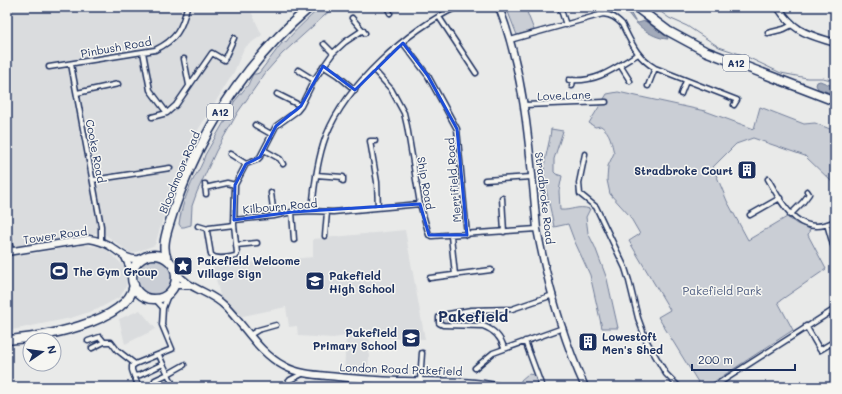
<svg xmlns="http://www.w3.org/2000/svg" width="842" height="394" font-family="Mali,sans-serif">
  <rect width="100%" height="100%" fill="#e9eae9"/>
  <filter id="ink" filterUnits="userSpaceOnUse"><feTurbulence type="fractalNoise" baseFrequency=".025" numOctaves="2"/><feDisplacementMap in="SourceGraphic" scale="8" xChannelSelector="R" yChannelSelector="G"/><feConvolveMatrix kernelMatrix="1 2 1 2 8 2 1 2 1" color-interpolation-filters="sRGB"/></filter>
  <g filter="url(#ink)">
    <!-- built -->
    <path fill="#dadcde" d="M7,7H249L262,35L244,48L234,72L198,130L173,185L155,245L131,254L102,232L7,252Z
      M405,230L425,339L370,337L368,376L344,374L346,336L333,338L298,336L297,326L289,327L286,307L238,317L220,296L213,266L313,257V239Z
      M84,244H88L90,246L101,247L107,250L124,266L126,276V286L120,297L98,309L71,318L7,331V255L33,254Z
      M140,310L156,329L125,344L119,319Z"/>
    <!-- green -->
    <path fill="#caced5" stroke="#727e9a" d="M321,7H334L282,54L266,72L238,112L216,151L197,192L192,206L191,225L184,227H181L179,224C181,208 187,192 194,178C198,171 203,164 205,155L231,110L234,102L248,85L253,74H256L259,73L282,43L287,41C289,36 314,13 321,7Z
      M506,7H525L534,30L517,35Z
      M618,92L705,111L754,129L760,107L804,124L815,123L835,131V184L833,183L805,156L753,138L736,144L713,167L727,201L748,240L787,217L797,224L810,229L808,235L826,269L778,302L793,330L706,387H701L658,317L670,310L629,241L640,234L629,215L610,194L607,180L608,166L614,153C611,142 611,133 601,126L595,127L589,123L607,94Z
      M551,129L563,131L554,159V172L556,174L562,176L559,191L560,210C572,211 577,205 590,209L586,217L588,233L595,247L607,279L618,328H602L590,275L574,240L568,224L554,227C551,209 545,191 544,172C544,158 550,143 551,129Z
      M135 277a19 19 0 1 1 38 0a19 19 0 1 1-38 0Z
      M473,311H493L490,328L441,322L440,317Z
      M528,374L535,375L540,387L521,386V380Z"/>
    <!-- water -->
    <path fill="#a2aaba" stroke="#6c7995" d="M625,8H628L635,21L638,23L645,21L667,37L668,39C650,38 633,23 625,8Z
      M820,81L835,87V94L818,89L816,85L817,82Z"/>
    <g fill="none" stroke-linecap="round" stroke-linejoin="round">
      <!-- stream -->
      <path stroke="#6c7995" stroke-width="1" d="M654,7L669,18L687,26L719,47L743,55L781,73L807,78H823L835,81"/>
      <!-- street casing -->
      <g stroke="#1b2f5e" stroke-width="7">
        <path id="street" d="M387,7L390,13
          M560,7L566,25
          M746,7H753
          M439,17L476,73
          M352,18L365,33
          M768,33L784,29L792,25
          M510,40L603,14C612,15 616,18 622,24C631,42 637,58 655,68L737,100L734,105
          M403,43L428,76L457,129L467,235
          M324,44L333,53
          M143,52L150,90L167,113
          M184,59L189,85
          M71,64L101,226V241
          M620,65L630,81
          M323,66L337,75L355,90
          M49,67L155,50C176,40 182,29 187,7
          M373,69L391,89L404,113L407,126L420,204L429,235L432,236L537,229
          M298,70L314,80
          M569,80C597,83 615,68 638,54
          M572,86L573,80
          M648,86L655,68
          M77,93L118,84
          M277,94L301,106
          M681,94L686,81
          M524,105L606,102
          M152,117L167,113L176,105L212,53L224,60L234,38
          M255,125L271,134
          M375,141H370L377,182L378,208
          M264,150L280,159L283,164
          M230,154L246,164
          M585,154L579,183L580,194L596,207L625,268L629,281L638,318L646,340L666,374L679,387
          M316,175L343,177V181
          M768,179C783,205 799,239 835,221
          M93,180L170,168
          M485,180L532,177
          M205,184L206,194
          M205,188L227,183L235,185
          M271,193L274,216
          M502,198L504,232
          M312,211C314,186 317,160 326,136C346,85 408,30 457,7
          M292,212L294,240
          M750,215L780,198
          M790,215L803,202L809,194L807,191
          M234,220L274,216L292,212L312,211L333,212L420,204
          M827,224L833,245
          M234,225L209,228L207,231L211,255C217,261 228,257 236,256L237,253L234,225L235,185L246,164L257,160L260,157L276,126L297,111L301,106L314,80L333,53L345,42L363,30
          M198,226L208,229
          M7,229L11,251
          M325,236L327,212
          M451,236L455,275
          M236,245L257,243
          M430,278L491,270
          M155,299L163,308
          M806,326L820,350L835,341
          M250,335L258,330L276,325
          M88,341L100,337L104,342H111L117,350L135,364
          M525,341L542,387
          M92,348L104,342
          M504,348C501,337 494,330 483,326L443,325L439,323V317L443,315L471,310L512,309L553,295
          M159,355L163,364L140,375L134,376L132,370V366L135,364L172,349L162,325L163,308L168,295
          M163,364L168,374L184,365
          M475,368L493,353L563,328
          M134,376L139,387
          M155,380L168,374L174,387
          M420,381L422,353
          M440,381L441,387
          M284,387L290,380L304,373
          M713,387L835,309"/>
      </g>
      <!-- secondary casing -->
      <g stroke="#1b2f5e" stroke-width="9">
        <path id="secondary" d="M499,7C526,78 530,155 537,229C547,281 563,339 585,387
          M778,7C795,33 807,34 835,43
          M7,252L89,239C96,240 103,242 110,246C120,253 128,261 141,259
          M125,257L133,274
          M176,272C189,290 210,291 225,306C245,326 259,353 284,366C300,375 320,375 338,377C360,379 382,381 404,381C437,382 469,380 501,387
          M175,285H188"/>
      </g>
      <!-- highway casing -->
      <g stroke="#1b2f5e" stroke-width="11">
        <path id="highway" d="M636,7L668,31L705,51L835,101
          M132 277a22 22 0 1 1 44 0a22 22 0 1 1-44 0Z
          M167,259C160,245 169,226 173,212C200,132 246,62 310,7
          M7,340C38,338 128,323 134,285"/>
      </g>
      <!-- street -->
      <use href="#street" stroke="#f6f6f2" stroke-width="4"/>
      <!-- secondary -->
      <use href="#secondary" stroke="#f6f6f2" stroke-width="6"/>
      <!-- highway -->
      <use href="#highway" stroke="#f6f6f2" stroke-width="8"/>
    </g>
  </g>
  <!-- marked area -->
  <path fill="none" stroke="#1d4ed8" stroke-width="3" stroke-linejoin="round" d="M403,43L428,76L457,129L467,235H429L420,204L292,212L234,220L235,185L246,164L260,157L276,126L301,106L323,66L355,90Z"/>
  <!-- icons -->
  <defs>
    <g id="building-square" transform="scale(1)"><rect x="-9" y="-9" width="18" height="18" rx="4" fill="#1b2f5e" stroke="#f6f6f2"/><path d="M-4-6H4V6H1V3H-1V6H-4ZM-2.5-4.3h1.7v1.8h-1.7ZM.8-4.3h1.7v1.8H.8ZM-2.5-1h1.7V.8h-1.7ZM.8-1h1.7V.8H.8Z" fill="#fff"/></g>
    <g id="sight-square" transform="scale(1)"><rect x="-9" y="-9" width="18" height="18" rx="4" fill="#1b2f5e" stroke="#f6f6f2"/><path d="M0-6L1.8-2.2L6-1.7L2.9 1.2L3.7 5.4L0 3.3L-3.7 5.4L-2.9 1.2L-6-1.7L-1.8-2.2Z" fill="#fff"/></g>
    <g id="stadium-square" transform="scale(1)"><rect x="-9" y="-9" width="18" height="18" rx="4" fill="#1b2f5e" stroke="#f6f6f2"/><path d="M0-5a6.5 5 0 1 0 0 10a6.5 5 0 1 0 0-10ZM-3.5-1.8h7v3.6h-7Z" fill="#fff"/></g>
    <g id="school-square" transform="scale(1)"><rect x="-9" y="-9" width="18" height="18" rx="4" fill="#1b2f5e" stroke="#f6f6f2"/><path d="M0-5L7-2L0 1L-7-2ZM-4 1L0 2.5L4 1V4Q0 6-4 4Z" fill="#fff"/></g>
  </defs>
  <g fill-rule="evenodd">
    <use href="#building-square" x="747" y="170"/>
    <use href="#sight-square" x="183" y="266"/>
    <use href="#stadium-square" x="59" y="271"/>
    <use href="#school-square" x="315" y="281"/>
    <use href="#school-square" x="411" y="338"/>
    <use href="#building-square" x="588" y="342"/>
  </g>
  <g text-anchor="middle" dominant-baseline="central" stroke-width="3" stroke-linejoin="round" paint-order="stroke">
    <!-- shield labels -->
    <g fill="#f6f6f2" stroke="#5d6b8a" stroke-width="1">
      <rect x="723" y="55" width="26" height="16" rx="3"/>
      <rect x="207" y="104" width="26" height="16" rx="3"/>
    </g>
    <g font-size="10" font-weight="bold" fill="#1b2f5e">
      <text x="736" y="63">A12</text>
      <text x="220" y="112">A12</text>
    </g>
    <!-- street labels -->
    <g font-size="11" fill="#1b2f5e" stroke="#f6f6f2">
      <text transform="translate(116 47) rotate(-10)">Pinbush Road</text>
      <text transform="translate(564 95) rotate(-2)">Love Lane</text>
      <text transform="translate(96 151) rotate(79)">Cooke Road</text>
      <text transform="translate(179 172) rotate(-67)">Bloodmoor Road</text>
      <text transform="translate(453 180) rotate(-95)">Merrifield Road</text>
      <text transform="translate(426 183) rotate(80)">Ship Road</text>
      <text transform="translate(545 198) rotate(83)">Stradbroke Road</text>
      <text transform="translate(280 206) rotate(-5)">Kilbourn Road</text>
      <text transform="translate(55 235) rotate(-8)">Tower Road</text>
      <text transform="translate(401 369) rotate(2)">London Road Pakefield</text>
    </g>
    <!-- poi labels -->
    <g font-size="11" font-weight="bold" fill="#1b2f5e" stroke="#f6f6f2" text-anchor="start">
      <text x="733" y="170" text-anchor="end">Stradbroke Court</text>
      <text x="197" y="260">Pakefield Welcome<tspan x="197" dy="13">Village Sign</tspan></text>
      <text x="73" y="271">The Gym Group</text>
      <text x="329" y="275">Pakefield<tspan x="329" dy="13">High School</tspan></text>
      <text x="397" y="332" text-anchor="end">Pakefield<tspan x="397" dy="13">Primary School</tspan></text>
      <text x="602" y="336">Lowestoft<tspan x="602" dy="13">Men's Shed</tspan></text>
    </g>
    <!-- park labels -->
    <g font-size="11" fill="#47577c" stroke="#f6f6f2">
      <text x="722" y="290">Pakefield Park</text>
    </g>
    <!-- district labels -->
    <g font-size="15" font-weight="bold" fill="#1b2f5e" stroke="#f6f6f2">
      <text x="473" y="316">Pakefield</text>
    </g>
  </g>
  <!-- margin -->
  <rect width="842" height="394" fill="none" stroke="#f6f6f2" stroke-width="24"/>
  <rect x="12" y="12" width="818" height="370" fill="none" stroke="#1b2f5e" stroke-width="1.5" filter="url(#ink)"/>
  <!-- north arrow -->
  <g transform="translate(42 352) rotate(77)"><circle r="19" fill="#f6f6f2" stroke="#9ea6b7"/>
  <path d="M0-3L7 15L0 10L-7 15Z" fill="#1b2f5e"/>
  <text y="-6" font-size="11" font-weight="bold" text-anchor="middle" fill="#1b2f5e">N</text>
  </g>
  <!-- scale -->
  <path d="M692 364v6h103v-6" fill="none" stroke="#1b2f5e" stroke-width="2"/>
  <text x="698" y="364" font-size="12" fill="#1b2f5e" stroke="#f6f6f2" stroke-width="3" paint-order="stroke">200 m</text>
</svg>
